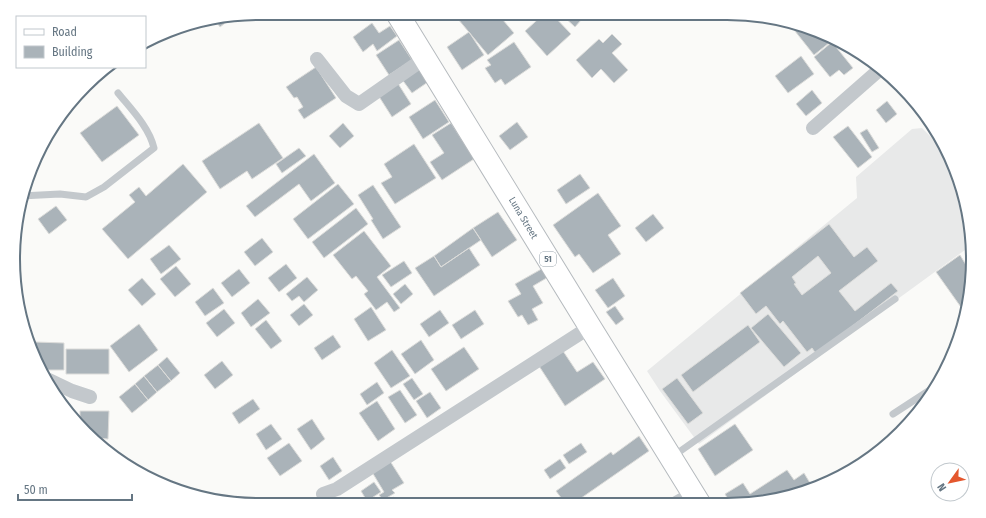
<svg xmlns="http://www.w3.org/2000/svg" width="986" height="518" font-family="'Fira Sans Condensed',sans-serif">
  <rect width="100%" height="100%" fill="#fafaf8"/>
  <!-- built -->
  <path fill="#e8e9e9" d="M922,128L941,147L960,180L969,247L699,444L660,391L647,371L857,198L856,177L912,129Z"/>
  <!-- building -->
  <path fill="#aab3b9" stroke="#dcdcda" fill-rule="evenodd" d="M453,13H497L514,33L488,55Z
    M545,13H551L571,34L547,56L525,31Z
    M560,13H587L575,27Z
    M233,17L220,27L215,20Z
    M372,23L379,33L390,26L397,36L377,51L373,44L363,52L353,37Z
    M791,26L823,35L829,43L814,55Z
    M469,32L484,55L462,70L447,47Z
    M612,34L622,44L612,53L628,70L614,83L601,69L592,78L576,60L599,39L603,43Z
    M399,40L412,60L389,75L376,55Z
    M514,42L531,67L505,85L501,79L495,83L485,68L491,65L487,60Z
    M832,42L853,68L844,75L839,70L830,77L814,57Z
    M801,56L814,74L788,93L775,76Z
    M316,67L336,98L304,119L298,110L303,107L297,97L294,98L286,87Z
    M417,67L428,82L412,93L401,78Z
    M397,82L411,104L392,117L378,95Z
    M812,90L822,103L806,116L796,104Z
    M435,100L449,122L423,139L409,117Z
    M887,101L897,114L886,123L876,110Z
    M117,106L139,135L102,162L80,133Z
    M517,122L528,137L510,150L499,136Z
    M259,123L283,158L252,179L247,171L220,189L202,161Z
    M343,123L354,136L340,148L329,136Z
    M451,123L474,159L442,180L430,162L444,153L432,135Z
    M848,126L872,157L858,168L833,137Z
    M867,129L879,148L872,152L860,133Z
    M414,144L436,178L395,204L381,183L392,177L384,164Z
    M299,148L306,156L282,173L276,164Z
    M314,154L335,183L311,201L299,184L255,217L246,206Z
    M183,164L207,192L128,259L102,229L135,202L129,195L139,187L146,196Z
    M580,174L590,188L566,204L557,190Z
    M338,184L354,204L308,239L293,219Z
    M373,185L401,227L383,239L371,220L373,219L358,195Z
    M598,193L621,226L608,235L621,254L593,273L579,254L575,257L553,225Z
    M56,206L67,220L49,234L38,219Z
    M356,208L368,224L324,258L312,242Z
    M498,212L517,240L492,257L473,228Z
    M653,214L664,228L646,242L635,228Z
    M829,224L854,257L867,247L878,261L839,291L855,311L891,283L898,291L816,354L812,348L807,352L783,321L780,324L766,306L756,314L740,293ZM818,256L831,273L802,295L794,284L796,283L792,277Z
    M473,228L481,240L441,267L434,256Z
    M364,231L391,266L377,277L400,308L394,312L387,302L376,310L364,294L368,291L356,276L352,279L333,255Z
    M262,238L273,252L255,266L244,252Z
    M169,245L181,259L161,274L150,259Z
    M469,248L480,265L434,296L415,268L434,256L441,267Z
    M960,255L972,275L963,310L936,272Z
    M404,261L412,273L391,287L382,275Z
    M286,264L297,278L279,292L268,278Z
    M176,266L191,284L175,297L160,279Z
    M545,267L550,276L533,286L543,303L532,309L538,320L528,325L522,315L518,317L508,301L521,294L515,284Z
    M239,269L250,283L232,297L221,283Z
    M307,277L318,290L304,302L299,296L292,301L286,294Z
    M142,278L156,294L142,306L128,290Z
    M613,278L625,296L608,308L595,290Z
    M405,284L413,294L401,304L393,294Z
    M213,288L224,303L205,316L195,302Z
    M258,299L270,313L251,327L241,313Z
    M304,304L313,315L299,326L290,315Z
    M615,306L624,319L616,325L606,312Z
    M371,307L386,330L368,341L354,319Z
    M224,309L235,323L217,337L206,323Z
    M440,310L449,323L429,337L420,324Z
    M475,310L484,324L461,339L452,325Z
    M768,314L801,353L784,367L751,328Z
    M266,320L282,341L271,349L255,329Z
    M139,324L158,350L129,372L110,346Z
    M748,325L760,342L693,392L681,375Z
    M333,335L341,347L322,360L314,348Z
    M421,340L434,360L415,374L401,354Z
    M35,342L64,343V370H42L35,358Z
    M464,347L479,369L446,391L431,369Z
    M66,349H109V374H66Z
    M392,350L410,376L391,388L374,363Z
    M563,351L577,372L593,362L605,379L565,406L539,366Z
    M167,357L180,373L171,381L158,365Z
    M222,361L233,375L215,389L204,375Z
    M158,365L171,381L157,392L144,376Z
    M144,376L157,392L148,400L135,384Z
    M412,378L423,394L414,400L403,384Z
    M677,378L703,413L688,424L662,389Z
    M377,382L384,393L367,405L360,394Z
    M135,384L148,400L132,413L119,397Z
    M400,390L417,415L405,423L388,397Z
    M430,392L441,408L427,418L416,401Z
    M253,399L260,409L239,424L232,413Z
    M377,401L395,429L378,441L359,413Z
    M80,411H109L108,439L97,438L80,426Z
    M312,419L325,439L311,450L297,429Z
    M271,424L282,439L266,450L256,434Z
    M735,424L753,450L715,476L698,449Z
    M639,436L649,451L574,503H565L556,491L611,452L613,455Z
    M289,443L302,461L280,476L267,458Z
    M581,443L587,452L569,464L563,455Z
    M333,457L342,471L329,480L320,466Z
    M560,459L566,468L550,479L544,470Z
    M390,461L404,483L392,490L395,493L383,500L379,495L384,492L372,472Z
    M787,470L794,480L804,473L810,483L794,493L759,503H730L725,494L743,483L750,494Z
    M374,482L381,492L367,501L361,491Z
    M394,497L397,502L394,504H382Z"/>
  <g fill="none" stroke-linecap="round" stroke-linejoin="round">
    <!-- primary casing -->
    <g stroke="#b5babe" stroke-width="24">
      <path id="primary" d="M397,13L590,327L699,503"/>
    </g>
    <!-- lane -->
    <path stroke="#c3c8cc" stroke-width="7" d="M21,196L60,194L86,197L104,187L154,148C149,127 131,109 118,93
      M893,414L936,386
      M672,457L895,299
      M669,503L690,491"/>
    <!-- street -->
    <path stroke="#c3c8cc" stroke-width="14" d="M317,59L346,96L359,104L425,58
      M813,128L878,71
      M49,380L72,391L90,397
      M323,494L337,489L590,327"/>
    <!-- primary -->
    <use href="#primary" stroke="#fff" stroke-width="22"/>
  </g>
  <g text-anchor="middle" dominant-baseline="central" stroke-width="4" stroke-linejoin="round" paint-order="stroke">
    <!-- shield labels -->
    <rect fill="#fff" stroke="#939fa8" stroke-width="1" x="540" y="252" width="16" height="14" rx="3"/>
    <g font-size="9" font-weight="bold" fill="#657683">
      <text x="548" y="259">51</text>
    </g>
    <!-- street labels -->
    <g font-size="10" fill="#657683" stroke="#fff">
      <text transform="translate(523 218) rotate(59)">Luna Street</text>
    </g>
  </g>
  <!-- crop -->
  <path d="M0 0H986V518H0ZM259 20H727A239 239 0 0 1 966 259V259A239 239 0 0 1 727 498H259A239 239 0 0 1 20 259V259A239 239 0 0 1 259 20Z" fill="#fff" fill-rule="evenodd"/>
  <path fill="none" stroke="#657683" stroke-width="2" d="M259 20H727A239 239 0 0 1 966 259V259A239 239 0 0 1 727 498H259A239 239 0 0 1 20 259V259A239 239 0 0 1 259 20Z"/>
  <!-- legend -->
  <rect x="16" y="16" width="130" height="52" fill="#ffffff" stroke="#c1c8cd"/>
  <rect x="24" y="29" width="20" height="6" fill="#ffffff" stroke="#c1c8cd"/>
  <text x="52" y="36" font-size="12" fill="#657683">Road</text>
  <rect x="24" y="46" width="20" height="12" fill="#aab3b9" stroke="#c1c8cd"/>
  <text x="52" y="56" font-size="12" fill="#657683">Building</text>
  <!-- north arrow -->
  <g transform="translate(950 482) rotate(237)"><circle r="19" fill="#ffffff" stroke="#c1c8cd"/>
  <path d="M0-3L7 15L0 10L-7 15Z" fill="#e4572e"/>
  <text y="-6" font-size="11" font-weight="bold" text-anchor="middle" fill="#657683">N</text>
  </g>
  <!-- scale -->
  <path d="M18 494v6h114v-6" fill="none" stroke="#657683" stroke-width="2"/>
  <text x="24" y="494" font-size="12" fill="#657683" stroke="#ffffff" stroke-width="3" paint-order="stroke">50 m</text>
</svg>
